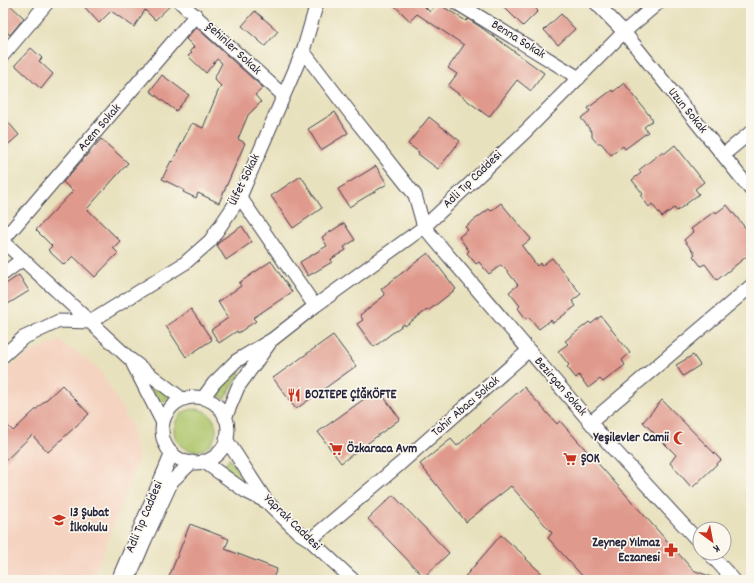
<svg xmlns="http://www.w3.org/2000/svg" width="754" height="583" font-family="Dekko,sans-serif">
  <rect width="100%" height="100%" fill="#fbf7ec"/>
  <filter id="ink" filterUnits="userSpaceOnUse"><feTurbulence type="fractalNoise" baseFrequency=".025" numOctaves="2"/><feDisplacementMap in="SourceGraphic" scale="8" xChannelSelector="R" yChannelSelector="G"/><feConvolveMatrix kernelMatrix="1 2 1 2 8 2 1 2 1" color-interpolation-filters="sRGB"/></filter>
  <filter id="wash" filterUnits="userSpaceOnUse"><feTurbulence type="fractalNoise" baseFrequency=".012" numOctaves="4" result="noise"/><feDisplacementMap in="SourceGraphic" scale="16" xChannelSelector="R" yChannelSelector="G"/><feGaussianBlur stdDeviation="0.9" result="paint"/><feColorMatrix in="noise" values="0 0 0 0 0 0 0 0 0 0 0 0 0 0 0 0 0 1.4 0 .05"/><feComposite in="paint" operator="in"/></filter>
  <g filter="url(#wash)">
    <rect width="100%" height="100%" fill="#e8e1bd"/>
    <!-- built -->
    <path fill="#f5d3c1" d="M59,341L96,366L102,374L131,425L138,459L93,580H3V372L31,352Z"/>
    <!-- green -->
    <path fill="#adc56b" stroke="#687453" d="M234,371L240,372L239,376L224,399L215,393Z
      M141,374L170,396L161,403Z
      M174 430a21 21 0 1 1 42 0a21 21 0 1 1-42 0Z
      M229,458L252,488L223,468Z"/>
    <g id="blocks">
      <!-- building -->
      <path fill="#e09a8d" d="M81,3H173L155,20L145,10L134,27L111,11L99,23Z
        M392,3H428L425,7L430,12L437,3L466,21L468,19L479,26L544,73L531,91L517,80L489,117L448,86L457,74L448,68L464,45L417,14L410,21Z
        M500,3H530L538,11L523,26Z
        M10,5L24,18L10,35L3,28V12Z
        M255,11L278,31L265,46L242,26Z
        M561,14L575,29L558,45L544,30Z
        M196,27L263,88L255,95L261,102L248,115L238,139L245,143L219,203L198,193L196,198L183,192L184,190L162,179L171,161L172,162L192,123L203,128L219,89L222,87L214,79L222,63L217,59L206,73L188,56L192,53L190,51L194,47L186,39Z
        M31,48L42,58L39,61L53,74L41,89L15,65Z
        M162,75L189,95L176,111L150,91Z
        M624,83L653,120L644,127L648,132L625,149L623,146L611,155L601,143H597L592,137V132L581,118L590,111L588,108L612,90L613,92Z
        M335,112L348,133L321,150L308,129Z
        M3,116L19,135L3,149Z
        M429,117L460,141L438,169L418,154L419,152L408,144Z
        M101,139L128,163L87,209L120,241L113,248L118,253L95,277L73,256L64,265L48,250L52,246L36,230L73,191L63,182Z
        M675,145L704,182L695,189L699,194L677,211L674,208L662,217L652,204L649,207L641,196L643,194L632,180L641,173L639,170L663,151L664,154Z
        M376,166L387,184L349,207L338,189Z
        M301,176L322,208L293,228L271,196Z
        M501,203L531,239L522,246L537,266L540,263L541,266L552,258L581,294L572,301L576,306L553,323L551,320L539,329L529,317L526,319L518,308L520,306L509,292L518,285L504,267L503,268L501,265L489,274L479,262L476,264L467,253L469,251L459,237L468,230L465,227L489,209L491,211Z
        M727,205L751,235V253L717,280L705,264L701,266L693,256L695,254L684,240L693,232L691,229L715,211L716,213Z
        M344,223L355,240L344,247L346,250L331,259L332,262L308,276L300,262L327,246L322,237Z
        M242,226L252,242L226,260L217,245L221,240Z
        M428,253L456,289L428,311L427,310L405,326L404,324L374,347L357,324L363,320L360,315L385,295L381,289Z
        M271,261L292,292L253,318L256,321L238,333L237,331L219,343L211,330L228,318L218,302L241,286L239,283Z
        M19,275L29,291L3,307V286Z
        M191,309L212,340L186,357L166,326Z
        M601,316L630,353L622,360L625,365L603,382L600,379L588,388L579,375L576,378L567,367L569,365L558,351L568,344L565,341L589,322L591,324Z
        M333,335L356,366L296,409L273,378Z
        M693,355L700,365L683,376L676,365Z
        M62,385L89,414L48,452L32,435L3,463V421L13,431Z
        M524,387L557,424L560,421L693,570L717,579V580H586L548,538L552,533L511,486L466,522L420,464L451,439L457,446Z
        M378,389L400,419L341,463L318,432Z
        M662,400L721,460L692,488L670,463L676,455L643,422Z
        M393,495L449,553L424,577L368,519Z
        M190,524L229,539L225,549L277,569L272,580H176L169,577Z
        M501,535L527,558L526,559L549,580H462Z"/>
    </g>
  </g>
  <g filter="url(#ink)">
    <use href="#blocks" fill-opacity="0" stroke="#403f4e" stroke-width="1"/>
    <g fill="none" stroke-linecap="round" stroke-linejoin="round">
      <!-- minor casing -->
      <g stroke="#403f4e" stroke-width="15">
        <path id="minor" d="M181,3L283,95
          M457,3L579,78
          M596,3L624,32L751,190
          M303,51L354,118L415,195L424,227L607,442L700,543
          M3,55L47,3
          M723,155L751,132
          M240,197L315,306
          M3,240L196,15
          M3,241L131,360L182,399
          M3,274L23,259
          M90,322L185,263L210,241L240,197L303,51L317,3
          M3,356L23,338L59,321L90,322
          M133,364L163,423
          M162 430a33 33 0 1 1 66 0a33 33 0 1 1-66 0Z
          M203,398L214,383L236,361L273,339L315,306L424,227L525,132L624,32L658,3
          M225,418L238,387L269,344
          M591,422L751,286
          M226,439L267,502L299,533L310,540L353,580
          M203,461L245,491L267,502
          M310,540L400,464L529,350
          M709,553L734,580
          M118,580L172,453
          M128,580L145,540L172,481L192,462"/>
      </g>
      <!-- minor -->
      <use href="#minor" stroke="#fff" stroke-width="13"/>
    </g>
  </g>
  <!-- icons -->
  <defs>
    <g id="restaurant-bare" transform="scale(1.08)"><path d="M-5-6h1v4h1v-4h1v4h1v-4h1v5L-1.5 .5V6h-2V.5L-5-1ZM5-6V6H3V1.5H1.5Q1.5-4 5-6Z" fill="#c8321e" stroke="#fbf7ec" stroke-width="2.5" paint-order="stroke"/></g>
    <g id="mosque-bare" transform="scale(1.08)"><path d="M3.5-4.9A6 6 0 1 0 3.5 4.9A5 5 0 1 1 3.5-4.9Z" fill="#c8321e" stroke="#fbf7ec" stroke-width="2.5" paint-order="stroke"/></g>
    <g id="supermarket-bare" transform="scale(1.08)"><path d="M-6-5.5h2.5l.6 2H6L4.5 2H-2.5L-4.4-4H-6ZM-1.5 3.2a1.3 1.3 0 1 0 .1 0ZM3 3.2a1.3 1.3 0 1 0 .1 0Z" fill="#c8321e" stroke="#fbf7ec" stroke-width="2.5" paint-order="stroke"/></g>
    <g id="school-bare" transform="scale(1.08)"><path d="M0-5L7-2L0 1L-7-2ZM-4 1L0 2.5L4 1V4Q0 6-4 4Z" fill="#c8321e" stroke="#fbf7ec" stroke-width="2.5" paint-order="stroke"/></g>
    <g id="pharmacy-bare" transform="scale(1.08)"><path d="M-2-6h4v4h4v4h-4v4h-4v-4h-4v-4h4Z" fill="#c8321e" stroke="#fbf7ec" stroke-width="2.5" paint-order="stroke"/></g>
  </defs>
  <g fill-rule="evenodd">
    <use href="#restaurant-bare" x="294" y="395"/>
    <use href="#mosque-bare" x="680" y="438"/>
    <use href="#supermarket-bare" x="336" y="449"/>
    <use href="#supermarket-bare" x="570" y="459"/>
    <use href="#school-bare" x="59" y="520"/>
    <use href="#pharmacy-bare" x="671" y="550"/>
  </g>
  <g text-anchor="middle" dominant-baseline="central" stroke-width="3.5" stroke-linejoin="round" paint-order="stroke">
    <!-- street labels -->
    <g font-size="13" fill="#22223b" stroke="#fbf7ec">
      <text transform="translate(518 40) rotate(32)">Benna Sokak</text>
      <text transform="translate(233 49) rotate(43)">Şehinler Sokak</text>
      <text transform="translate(687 111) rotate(51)">Uzun Sokak</text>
      <text transform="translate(100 128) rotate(-49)">Acem Sokak</text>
      <text transform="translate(245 180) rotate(-64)">Ülfet Sokak</text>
      <text transform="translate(473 180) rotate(-44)">Adli Tıp Caddesi</text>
      <text transform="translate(560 387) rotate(49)">Bezirgan Sokak</text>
      <text transform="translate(466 407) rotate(-41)">Tahir Abacı Sokak</text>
      <text transform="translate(145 517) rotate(-67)">Adli Tıp Caddesi</text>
      <text transform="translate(292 523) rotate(44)">Yaprak Caddesi</text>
    </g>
    <!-- poi labels -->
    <g font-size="13" font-weight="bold" fill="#22223b" stroke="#fbf7ec" text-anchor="start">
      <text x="305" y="395">BOZTEPE ÇİĞKÖFTE</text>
      <text x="669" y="438" text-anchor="end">Yeşilevler Camii</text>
      <text x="347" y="449">Özkaraca Avm</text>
      <text x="581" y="459">ŞOK</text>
      <text x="70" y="513">13 Şubat<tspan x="70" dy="15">İlkokulu</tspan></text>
      <text x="660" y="543" text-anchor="end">Zeynep Yılmaz<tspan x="660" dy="15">Eczanesi</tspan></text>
    </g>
  </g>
  <!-- margin -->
  <rect width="754" height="583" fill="none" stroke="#fbf7ec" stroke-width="16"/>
  <!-- north arrow -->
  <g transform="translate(712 541) rotate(148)"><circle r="19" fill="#fbf7ec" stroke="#a4a2a5"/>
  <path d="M0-3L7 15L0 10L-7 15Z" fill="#c8321e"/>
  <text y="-6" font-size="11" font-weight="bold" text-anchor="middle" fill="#22223b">K</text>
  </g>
</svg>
